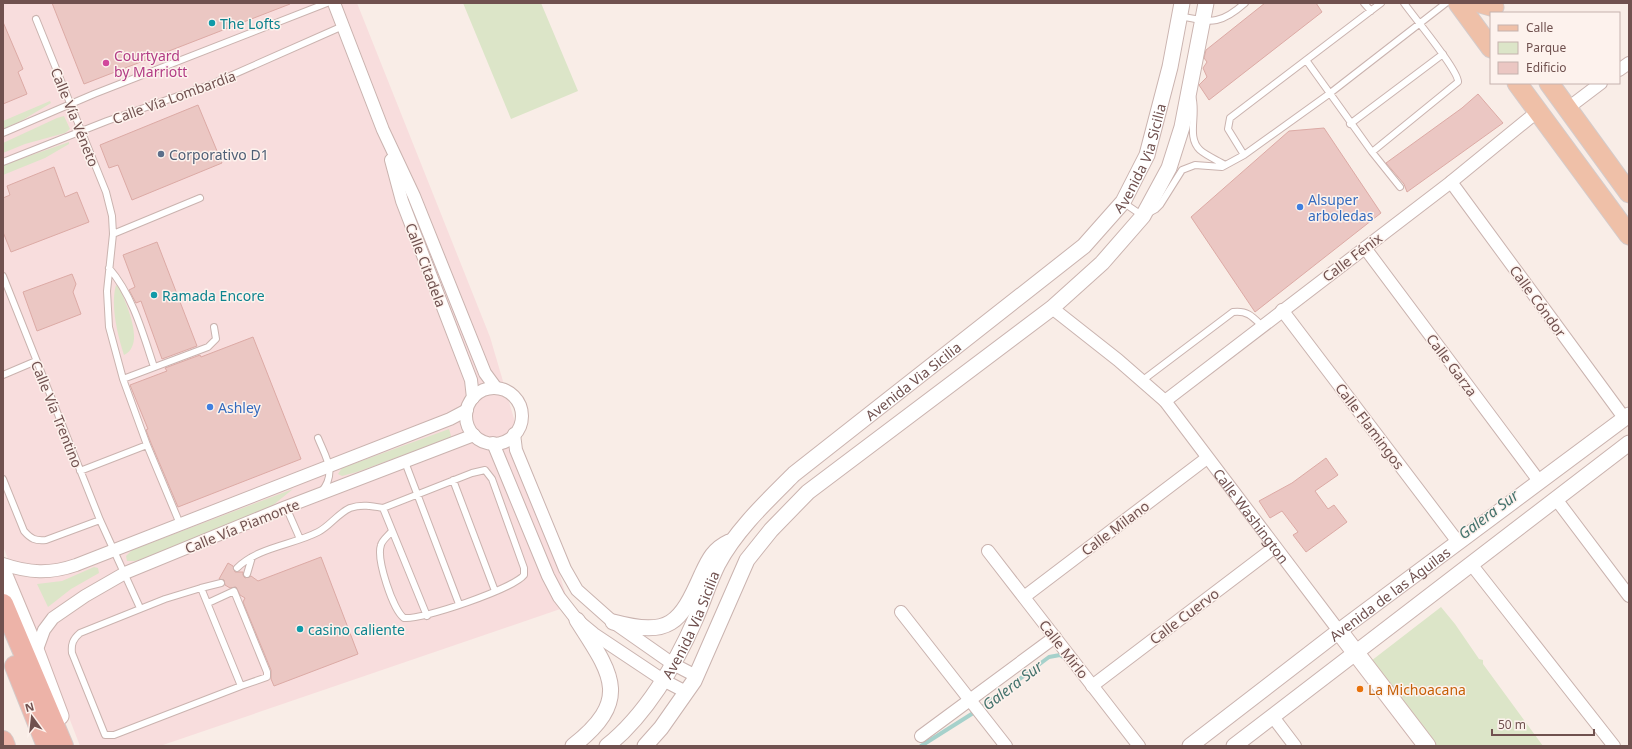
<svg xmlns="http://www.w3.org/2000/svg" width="1632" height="749" font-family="'Noto Sans',sans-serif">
  <rect width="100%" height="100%" fill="#f9ede7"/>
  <!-- commercial -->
  <path fill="#f8dddd" d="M3,3H357L490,337L569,606L160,746H80L3,546Z"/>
  <!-- green -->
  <path fill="#dce5c8" d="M463,3H541L578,91L511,119Z
    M50,101L51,103L21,121L3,129V121Z
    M64,116L70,129L65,133L25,144L3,153V143L57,118Z
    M69,142V144L45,158L3,175V165Z
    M116,285L120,288C126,305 146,344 124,355C118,336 110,306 116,285Z
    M449,429L451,436L450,438L357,472L342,476L338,474L342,468Z
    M293,489L272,506L173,549L135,561H127L126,556L132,550Z
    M94,567L98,568L99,573L71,589L48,607L37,584L62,581Z
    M1441,607L1455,624L1479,659L1483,660V664L1543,746H1437L1371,661Z"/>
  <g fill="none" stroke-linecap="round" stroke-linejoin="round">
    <!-- stream -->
    <path stroke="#a6d1cb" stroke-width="4" d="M921,746L978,710L1049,657L1060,655L1065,658"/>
  </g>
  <!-- building -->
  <path fill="#ebc7c3" stroke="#dcaaa5" d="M52,3H290V4L84,84Z
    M1265,3H1316L1322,12L1209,100L1199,85L1207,77L1203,68L1207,62L1204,58L1206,50Z
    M3,22L23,69L18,72L27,94L3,104Z
    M1478,94L1503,123L1407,192L1404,184L1386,163L1462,108Z
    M198,105L222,163L132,200L118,165L109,168L100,145Z
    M1324,128L1381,213L1255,312L1191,217L1289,131Z
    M54,167L65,197L77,192L89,222L11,252L3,232V198L10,195L7,186Z
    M157,242L197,346L162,359L141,301L136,303L129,290L135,287L123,255Z
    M72,274L76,284L73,292L81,314L37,331L23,292Z
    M253,337L301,459L178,507L151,443L146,430L148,429L130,385L167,371L165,368L200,355L201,357Z
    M1326,458L1338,475L1315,491L1328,509L1334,505L1347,522L1306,552L1293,535L1298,532L1282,511L1270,518L1259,501L1292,483Z
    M321,557L358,654L274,686L271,679V670L243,602L245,598L240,595L236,587L230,588L225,585L224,580L219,579L228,563L233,566L235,572H243V575L245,578L251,576L258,581Z"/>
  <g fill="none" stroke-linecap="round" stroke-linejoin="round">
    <!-- service casing -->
    <g stroke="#cab3af" stroke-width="8">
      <path id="service" d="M1364,3L1371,11
        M1179,16C1211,22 1219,26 1245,3
        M36,19L106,192L112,216L113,234L107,291L109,327L123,379L147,445L180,524
        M1306,60L1372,152L1458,82C1459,71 1413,16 1404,3
        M1192,96C1198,114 1186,137 1200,150C1207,156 1217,160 1225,165
        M1350,124L1443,54
        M3,133L94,94L327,3
        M1372,152L1400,187
        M1244,155L1228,129L1230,118L1381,3
        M3,162L107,121L212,84L343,26
        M1124,203L1143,216L1156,209L1160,205L1182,170L1195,165L1222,167L1244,155L1329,94L1446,3
        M113,234L200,198
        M109,268C133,296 143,334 154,367
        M3,276L100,520L140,608
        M3,375L36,361
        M123,379L208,347L216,339L214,327
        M1143,380L1233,312C1247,310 1253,317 1262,326
        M318,438C326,458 337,472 322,491
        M405,462L459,604
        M80,471L147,445
        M3,479L24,531C31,539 35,541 46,540L100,520
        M453,480L495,591
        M286,507L300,539
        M383,508L427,616
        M237,568C258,547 293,545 318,532C330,526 337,514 350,508C361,504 372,506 383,508L472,473L485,470L492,479L524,568V575C513,589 422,620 404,618C393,610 376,559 381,545C382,540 389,535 392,531
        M247,574L252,557
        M201,588L241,686L114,735H105L72,653C71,644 73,639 80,633L165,599Z
        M201,588L221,583
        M208,603L234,591L267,672V677L241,686"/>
    </g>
    <!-- minor casing -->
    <g stroke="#cab3af" stroke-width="14">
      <g id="minor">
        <path d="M334,3L383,130L414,196L485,373L496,388"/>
        <path d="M1619,70L1629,63"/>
        <path d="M1568,108L1601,83"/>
        <path d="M391,160L402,201L471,380L473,398"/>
        <path d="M1451,182L1625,419"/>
        <path d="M1365,248L1539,481"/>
        <path id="s1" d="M1052,308L1118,360L1165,401L1339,631"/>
        <path d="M1282,310L1458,542"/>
        <circle cx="494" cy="416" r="28"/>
        <path d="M1165,401L1451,182L1538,111"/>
        <path d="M514,434L516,450L565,569L577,590L613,622L673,664L696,676"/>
        <path d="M493,443L548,576L559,597L577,620L594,634L663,680L686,692"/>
        <path d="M1556,499L1629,596"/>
        <path d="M988,551L1139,746"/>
        <path d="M3,564C29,573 50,574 76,565L450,419L467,410"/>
        <path d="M1471,564L1614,746"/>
        <path d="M1024,597L1207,458"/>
        <path d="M901,612L1006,746"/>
        <path d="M36,652L44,630L53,618L85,596L125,573L286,507L474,435"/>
        <path d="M1092,686L1275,547"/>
        <path d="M1273,717L1295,746"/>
        <path d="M921,736L1055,637"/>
      </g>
    </g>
    <!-- tertiary casing -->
    <g stroke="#cab3af" stroke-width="17">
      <g id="tertiary">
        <path d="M613,622C670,637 680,624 702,574C709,559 714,549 729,542"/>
        <path d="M573,746C633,699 611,673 577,620"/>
        <path id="s2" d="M607,746C645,716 676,664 695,620C703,602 709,582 718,564C736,530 767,501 794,474L1084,246L1123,202L1147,155L1170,67L1182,3"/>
        <path d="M645,746L661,728L694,681L747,560L771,530L808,492L1052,308L1102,263L1143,216L1169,168L1182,127L1206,3"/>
        <path id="s3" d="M1190,746L1339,631L1629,415"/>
        <path d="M1234,746L1629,443"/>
      </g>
    </g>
    <!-- secondary casing -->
    <g stroke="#ceb4b0" stroke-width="19">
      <path id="secondary" d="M3,573L36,652L60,716
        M1339,631L1427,746"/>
    </g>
    <!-- primary casing -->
    <g stroke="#d4cbca" stroke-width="21">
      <path id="primary" d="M1458,3L1491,48
        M1480,3L1494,7
        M1517,83L1629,235
        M1549,83L1629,193"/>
    </g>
    <!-- trunk casing -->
    <g stroke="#d4cbca" stroke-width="22">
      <path id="trunk" d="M3,604L63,746
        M15,666L47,746
        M3,741L5,746"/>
    </g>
    <!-- service -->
    <use href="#service" stroke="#fff" stroke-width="6"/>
    <!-- minor -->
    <use href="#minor" stroke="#fff" stroke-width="12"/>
    <!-- tertiary -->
    <use href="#tertiary" stroke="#fff" stroke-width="15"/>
    <!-- secondary -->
    <use href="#secondary" stroke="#fff" stroke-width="17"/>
    <!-- primary -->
    <use href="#primary" stroke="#efc0a8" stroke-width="19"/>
    <!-- trunk -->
    <use href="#trunk" stroke="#edb3a8" stroke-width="20"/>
  </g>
  <!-- markers -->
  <g fill="#0f9aa8" stroke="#fdf2ed" stroke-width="1.5">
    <circle cx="212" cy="23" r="4"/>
    <circle cx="154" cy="295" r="4"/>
    <circle cx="300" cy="629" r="4"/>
  </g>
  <circle fill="#d1479c" stroke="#fdf2ed" stroke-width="1.5" cx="106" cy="63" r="4"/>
  <circle fill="#5c6f8a" stroke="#fdf2ed" stroke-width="1.5" cx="161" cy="154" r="4"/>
  <g fill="#3f7fe0" stroke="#fdf2ed" stroke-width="1.5">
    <circle cx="1300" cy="207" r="4"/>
    <circle cx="210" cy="407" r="4"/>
  </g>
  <circle fill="#e8710a" stroke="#fdf2ed" stroke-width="1.5" cx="1360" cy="689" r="4"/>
  <g text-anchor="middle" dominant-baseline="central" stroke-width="3" stroke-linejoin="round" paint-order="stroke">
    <!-- culture labels -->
    <g font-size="14" fill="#0d838f" stroke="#fdf2ed" text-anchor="start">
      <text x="220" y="23">The Lofts</text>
      <text x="162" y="295">Ramada Encore</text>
      <text x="308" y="629">casino caliente</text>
    </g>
    <!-- hotel labels -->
    <g font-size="14" fill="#b23c85" stroke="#fdf2ed" text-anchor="start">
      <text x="114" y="55">Courtyard<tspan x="114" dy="16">by Marriott</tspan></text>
    </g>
    <!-- street labels -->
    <g font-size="14" fill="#70514f" stroke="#fdf2ed">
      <text transform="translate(174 97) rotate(-20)">Calle Vía Lombardía</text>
      <text transform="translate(75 117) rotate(68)">Calle Vía Véneto</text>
      <text stroke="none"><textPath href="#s2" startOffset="809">Avenida Via Sicilia</textPath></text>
      <text transform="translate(1352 257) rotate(-37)">Calle Fénix</text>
      <text transform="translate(426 265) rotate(69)">Calle Citadela</text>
      <text transform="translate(1538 301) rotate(54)">Calle Cóndor</text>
      <text transform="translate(1452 365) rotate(53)">Calle Garza</text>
      <text stroke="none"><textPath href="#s2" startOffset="485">Avenida Via Sicilia</textPath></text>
      <text transform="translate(57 414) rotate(68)">Calle Vía Trentino</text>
      <text transform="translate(1370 426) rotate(53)">Calle Flamingos</text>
      <text stroke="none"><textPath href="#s1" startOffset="290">Calle Washington</textPath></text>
      <text transform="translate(242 526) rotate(-22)">Calle Vía Piamonte</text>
      <text transform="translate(1115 528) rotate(-37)">Calle Milano</text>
      <text stroke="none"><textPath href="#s3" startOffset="251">Avenida de las Águilas</textPath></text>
      <text transform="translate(1184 616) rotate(-37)">Calle Cuervo</text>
      <text stroke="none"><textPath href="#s2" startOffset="149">Avenida Via Sicilia</textPath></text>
      <text transform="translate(1064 649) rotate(52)">Calle Mirlo</text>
    </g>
    <!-- service labels -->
    <g font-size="14" fill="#4e5e75" stroke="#fdf2ed" text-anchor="start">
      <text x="169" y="154">Corporativo D1</text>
    </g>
    <!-- shop labels -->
    <g font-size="14" fill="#366cbe" stroke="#fdf2ed" text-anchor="start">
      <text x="1308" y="199">Alsuper<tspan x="1308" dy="16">arboledas</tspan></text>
      <text x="218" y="407">Ashley</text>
    </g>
    <!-- food labels -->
    <g font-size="14" fill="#c56008" stroke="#fdf2ed" text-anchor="start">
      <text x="1368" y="689">La Michoacana</text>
    </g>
    <!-- water labels -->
    <g font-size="15" font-style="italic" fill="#45736d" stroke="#fdf2ed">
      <text transform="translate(1488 514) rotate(-37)">Galera Sur</text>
      <text transform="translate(1012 685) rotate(-37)">Galera Sur</text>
    </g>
  </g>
  <!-- border -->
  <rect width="1632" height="749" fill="none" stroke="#70514f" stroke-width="8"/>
  <!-- legend -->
  <rect x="1490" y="12" width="130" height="72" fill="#fdf2ed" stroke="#c5b2ae"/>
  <rect x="1498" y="25" width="20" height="6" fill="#efc0a8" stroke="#c5b2ae"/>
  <text x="1526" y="32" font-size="12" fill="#70514f">Calle</text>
  <rect x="1498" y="42" width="20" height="12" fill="#dce5c8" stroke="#c5b2ae"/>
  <text x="1526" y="52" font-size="12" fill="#70514f">Parque</text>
  <rect x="1498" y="62" width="20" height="12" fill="#ebc7c3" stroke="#c5b2ae"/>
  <text x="1526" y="72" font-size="12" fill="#70514f">Edificio</text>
  <!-- north arrow -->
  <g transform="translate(32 717) rotate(345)" stroke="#fdf2ed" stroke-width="3" paint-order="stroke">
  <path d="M0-3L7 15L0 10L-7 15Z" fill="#70514f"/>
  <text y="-6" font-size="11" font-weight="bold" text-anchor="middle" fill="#70514f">N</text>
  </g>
  <!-- scale -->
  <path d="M1492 729v6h102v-6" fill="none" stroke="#70514f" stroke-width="2"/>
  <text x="1498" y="729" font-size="12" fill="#70514f" stroke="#fdf2ed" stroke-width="3" paint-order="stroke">50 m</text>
</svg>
